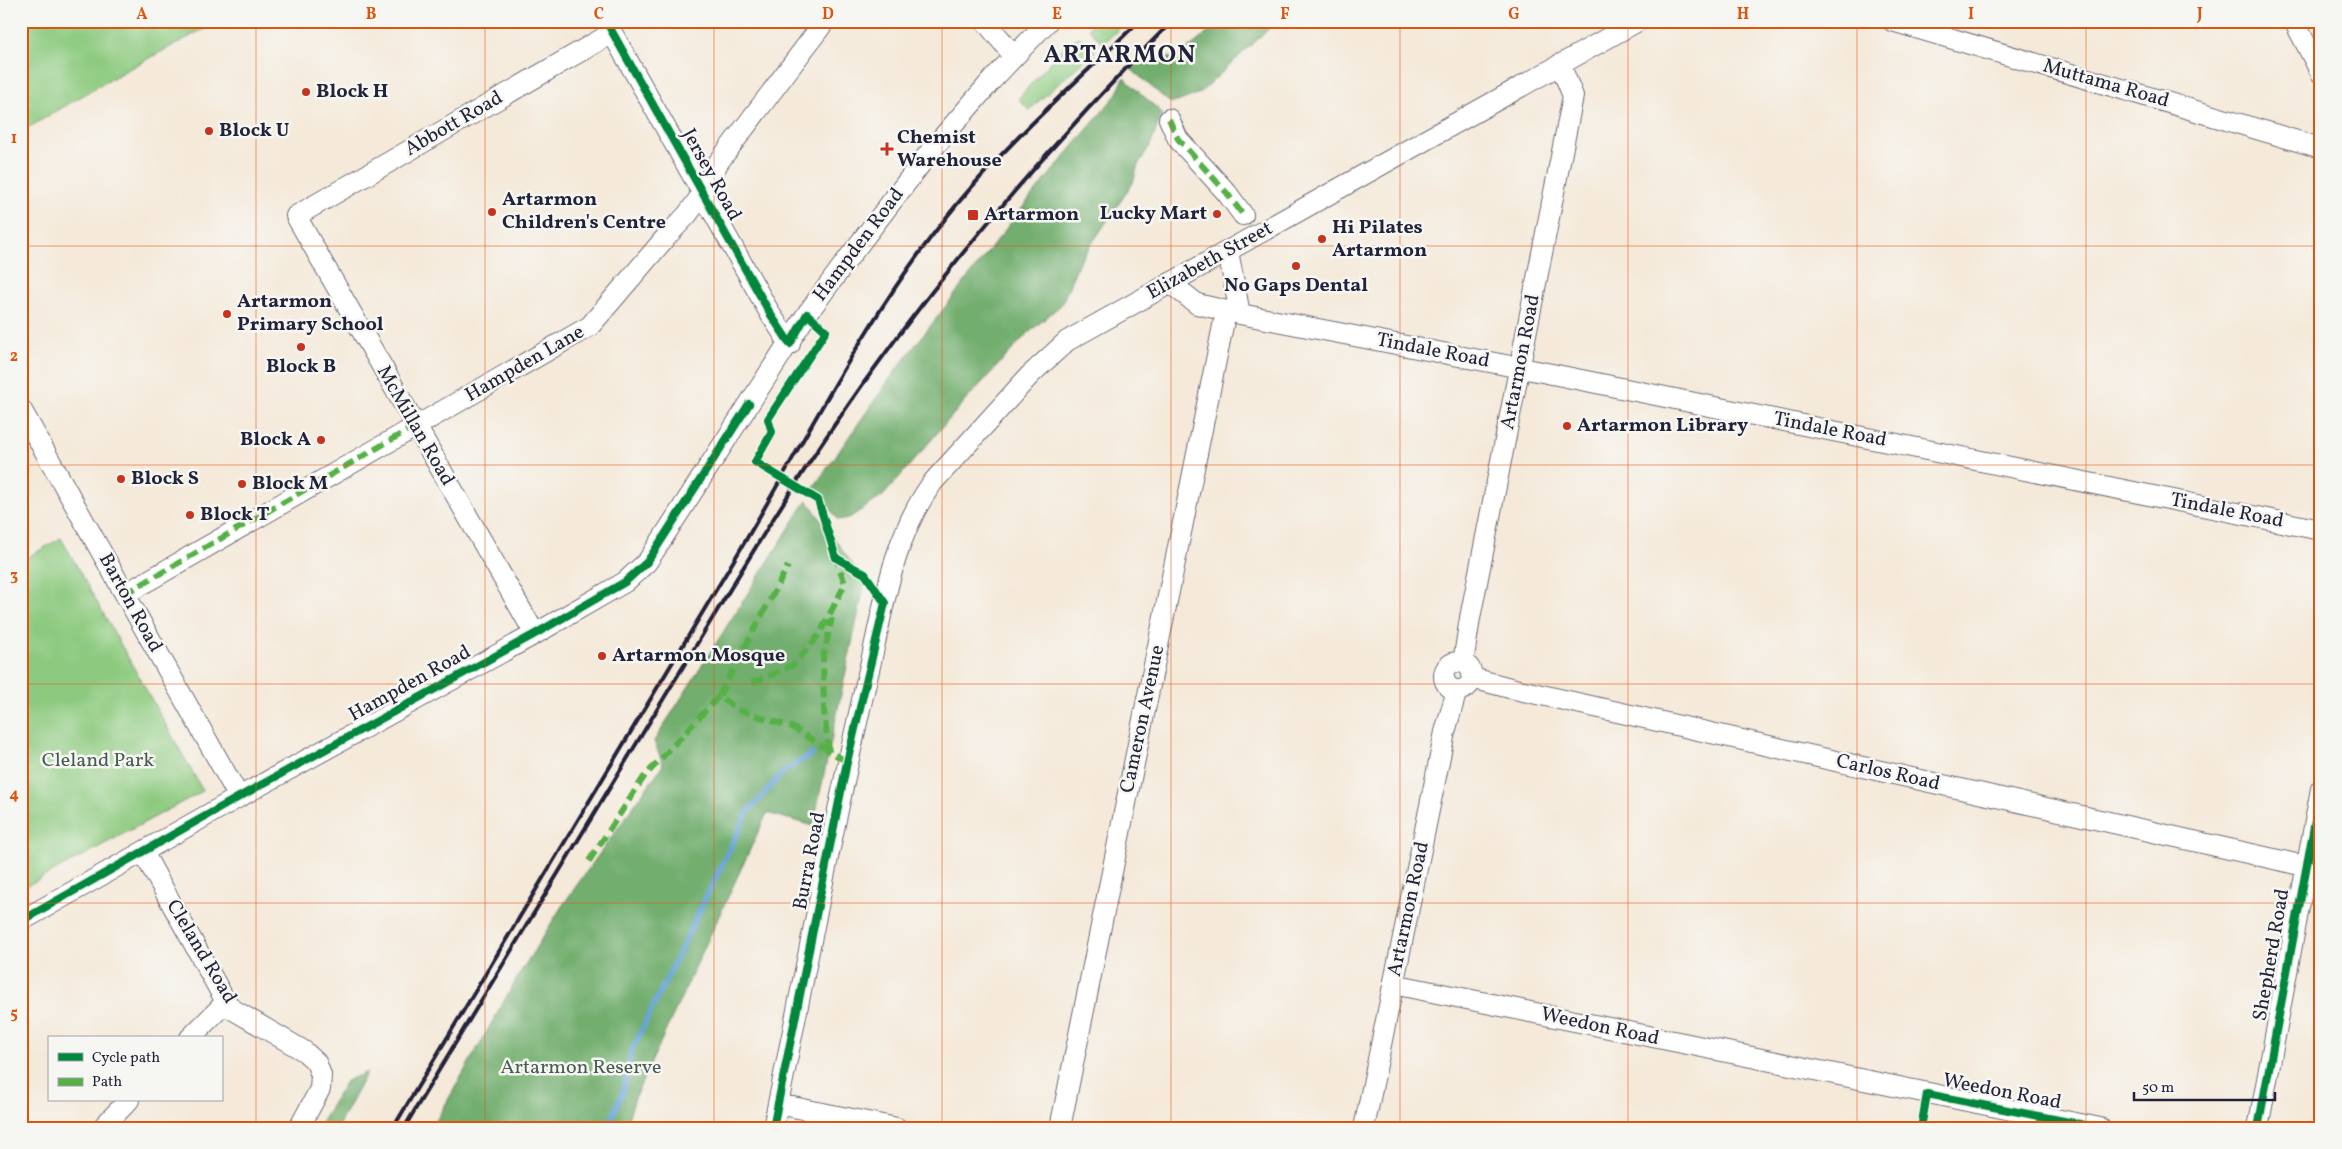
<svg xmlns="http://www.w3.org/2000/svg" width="2342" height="1149" font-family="Vollkorn,serif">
  <rect width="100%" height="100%" fill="#f6f6f2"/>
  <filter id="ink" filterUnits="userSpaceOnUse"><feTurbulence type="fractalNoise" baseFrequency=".02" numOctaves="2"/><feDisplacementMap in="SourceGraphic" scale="10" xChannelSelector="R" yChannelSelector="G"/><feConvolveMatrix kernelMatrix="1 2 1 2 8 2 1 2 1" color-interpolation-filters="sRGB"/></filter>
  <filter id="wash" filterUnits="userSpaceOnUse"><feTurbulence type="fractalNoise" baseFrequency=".0096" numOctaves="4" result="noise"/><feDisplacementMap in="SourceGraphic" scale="20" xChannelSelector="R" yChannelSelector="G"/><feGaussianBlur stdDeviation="1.12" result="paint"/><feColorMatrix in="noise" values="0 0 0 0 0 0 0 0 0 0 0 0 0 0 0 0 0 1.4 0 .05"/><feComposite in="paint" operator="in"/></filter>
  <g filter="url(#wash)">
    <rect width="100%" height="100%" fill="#f5e9d9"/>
    <!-- green -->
    <path fill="#8dca7f" stroke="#58765d" d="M21,21H219L123,72L21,132Z
      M1093,21H1127L1103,44L1089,29Z
      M1080,37L1095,51L1029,110L1018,99L1069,41Z
      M61,538L203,791L21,889V561Z"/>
    <!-- forest -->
    <path fill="#72ae6e" stroke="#4a6854" d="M1222,21H1277L1200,93L1177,102H1169L1132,70L1139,63L1179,56Z
      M1124,78L1162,113L1151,144L1138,165L1133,183L1078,264L1062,304L1026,335L965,401L883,496L849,518L838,520L822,496L811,491L896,370L1030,198L1116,95Z
      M807,500L865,582L813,826L767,813L636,1095L625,1128H432L520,973L562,906L663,765L654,741Z
      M367,1072L337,1128H318L346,1081Z"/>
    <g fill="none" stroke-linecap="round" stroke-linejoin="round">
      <!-- stream -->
      <path stroke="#67a5d9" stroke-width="5.5" d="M607,1128L623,1091L632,1050L747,813L784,771L812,754"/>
    </g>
  </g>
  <g filter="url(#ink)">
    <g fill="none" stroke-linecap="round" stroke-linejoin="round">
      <!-- minor casing -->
      <g stroke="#6c6872" stroke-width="22">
        <path id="minor" d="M985,21L1014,56
          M1892,21L2321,148
          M2294,21L2321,73
          M606,22L771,315L790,344
          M1169,119L1178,139L1227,193L1243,215
          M1228,251L1240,314
          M1170,283L1197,304L1240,314L1542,372L2321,530
          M21,409L239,797
          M125,594L590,326L666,237L687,215L703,193L718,163L825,21
          M535,634L296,216L612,33
          M1444 676a14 14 0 1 1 28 0a14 14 0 1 1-28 0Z
          M1463,663L1470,618L1573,96L1560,64
          M1472,678L1510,688L2305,866
          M143,852L226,1002L232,1009L304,1051L316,1062L321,1075L320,1089L299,1128
          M21,921L239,797L535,634L625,582L647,562L655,550L807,314L850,256L929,153L992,80L1048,21
          M1393,984L2100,1128
          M190,1038L226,1002
          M778,1104L897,1128
          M102,1128L129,1100
          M773,1128C805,975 833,822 869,670C884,606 893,536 933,482L1030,375L1067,341L1638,21
          M1060,1128L1226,311
          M1364,1128L1445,732L1457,690
          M2258,1128L2321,789"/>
      </g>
      <!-- minor -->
      <use href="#minor" stroke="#fff" stroke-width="20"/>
      <!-- rail -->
      <path stroke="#22223b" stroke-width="4" d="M393,1128C508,935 625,743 740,550C810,432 870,309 958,203C1013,137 1078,81 1139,21
        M404,1128C490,984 577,841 664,698C720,607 773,515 833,427C931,283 1049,145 1172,21"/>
      <!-- quiet -->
      <path stroke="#55b146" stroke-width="6" stroke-dasharray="12 6" stroke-linecap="butt" d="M1169,119L1178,139L1227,193L1243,215
        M125,594L415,426
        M752,683L793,665L819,635L845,584L836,558
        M719,696L788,566
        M829,752L824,713L823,658L832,618
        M589,861L644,777L719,696L739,710L792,727L847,762"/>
      <!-- cycleway casing -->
      <g stroke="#f6f6f2" stroke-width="11">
        <path id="cycleway" d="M606,21L771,315L790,344L807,314L826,331L768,419L772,432L755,462L818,500L836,558L865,574L885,603L847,762L773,1128
          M21,921L239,797L535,634L625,582L647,562L655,550L749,404
          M1921,1128L1927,1094L2100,1128
          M2258,1128L2321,789"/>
      </g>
      <!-- cycleway -->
      <use href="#cycleway" stroke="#00873e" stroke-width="8"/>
    </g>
  </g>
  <!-- grid -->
  <path fill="none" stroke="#de560e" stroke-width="1" stroke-opacity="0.55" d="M256,21V1128M485,21V1128M714,21V1128M942,21V1128M1171,21V1128M1400,21V1128M1628,21V1128M1857,21V1128M2086,21V1128M21,246H2321M21,465H2321M21,684H2321M21,903H2321"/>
  <!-- markers -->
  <g fill="#c8321e" stroke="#f6f6f2" stroke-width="2">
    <circle cx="306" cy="92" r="5"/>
    <circle cx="209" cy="131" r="5"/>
    <path d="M884.5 141.5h5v5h5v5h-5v5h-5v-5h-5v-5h5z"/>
    <circle cx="492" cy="212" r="5"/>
    <circle cx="1217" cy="214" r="5"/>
    <rect x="967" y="209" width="12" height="12" rx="2.5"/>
    <circle cx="1322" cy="239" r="5"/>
    <circle cx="1296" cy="266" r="5"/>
    <circle cx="227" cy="314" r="5"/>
    <circle cx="301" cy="347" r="5"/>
    <circle cx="1567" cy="426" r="5"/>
    <circle cx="321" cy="440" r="5"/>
    <circle cx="121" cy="479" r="5"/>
    <circle cx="242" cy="484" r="5"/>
    <circle cx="190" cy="515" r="5"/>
    <circle cx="602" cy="656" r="5"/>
  </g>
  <g text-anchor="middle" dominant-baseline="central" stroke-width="5" stroke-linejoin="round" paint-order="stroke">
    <!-- street labels -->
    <g font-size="20" fill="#22223b" stroke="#f6f6f2">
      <text transform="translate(2106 84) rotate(16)">Muttama Road</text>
      <text transform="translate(454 124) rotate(-30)">Abbott Road</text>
      <text transform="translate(711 175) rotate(61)">Jersey Road</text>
      <text transform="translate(859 245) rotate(-53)">Hampden Road</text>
      <text transform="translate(1210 261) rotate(-29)">Elizabeth Street</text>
      <text transform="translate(1433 351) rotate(11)">Tindale Road</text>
      <text transform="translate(1521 362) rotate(-79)">Artarmon Road</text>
      <text transform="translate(525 364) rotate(-30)">Hampden Lane</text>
      <text transform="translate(415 426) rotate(60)">McMillan Road</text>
      <text transform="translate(1830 430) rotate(11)">Tindale Road</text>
      <text transform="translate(2227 511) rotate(11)">Tindale Road</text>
      <text transform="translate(130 603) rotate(61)">Barton Road</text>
      <text transform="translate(410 684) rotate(-29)">Hampden Road</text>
      <text transform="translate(1143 719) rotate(-78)">Cameron Avenue</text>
      <text transform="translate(1888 773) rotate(13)">Carlos Road</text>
      <text transform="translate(810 861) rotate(-79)">Burra Road</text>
      <text transform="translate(1409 909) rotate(-78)">Artarmon Road</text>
      <text transform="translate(201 952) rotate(59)">Cleland Road</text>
      <text transform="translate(2272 955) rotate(-80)">Shepherd Road</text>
      <text transform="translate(1600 1027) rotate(12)">Weedon Road</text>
      <text transform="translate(2002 1092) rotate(11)">Weedon Road</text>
    </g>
    <!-- poi labels -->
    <g font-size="20" font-weight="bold" fill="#22223b" stroke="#f6f6f2" text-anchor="start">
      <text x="316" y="92">Block H</text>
      <text x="219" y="131">Block U</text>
      <text x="897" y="138">Chemist<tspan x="897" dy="23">Warehouse</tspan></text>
      <text x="502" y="200">Artarmon<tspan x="502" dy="23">Children's Centre</tspan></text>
      <text x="1207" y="214" text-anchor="end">Lucky Mart</text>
      <text x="984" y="215">Artarmon</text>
      <text x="1332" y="228">Hi Pilates<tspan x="1332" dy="23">Artarmon</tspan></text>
      <text x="1296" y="286" text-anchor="middle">No Gaps Dental</text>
      <text x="237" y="302">Artarmon<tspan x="237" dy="23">Primary School</tspan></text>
      <text x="301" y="367" text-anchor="middle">Block B</text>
      <text x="1577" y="426">Artarmon Library</text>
      <text x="311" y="440" text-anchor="end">Block A</text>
      <text x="131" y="479">Block S</text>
      <text x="252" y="484">Block M</text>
      <text x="200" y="515">Block T</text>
      <text x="612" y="656">Artarmon Mosque</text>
    </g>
    <!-- park labels -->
    <g font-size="20" fill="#475d53" stroke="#f6f6f2">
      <text x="98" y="761">Cleland Park</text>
      <text x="581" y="1068">Artarmon Reserve</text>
    </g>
    <!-- district labels -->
    <g font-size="25" font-weight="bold" letter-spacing="1" fill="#22223b" stroke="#f6f6f2">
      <text x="1120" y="55">ARTARMON</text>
    </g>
  </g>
  <!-- margin -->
  <rect width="2342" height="1149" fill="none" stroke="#f6f6f2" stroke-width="55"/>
  <!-- legend -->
  <rect x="48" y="1036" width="175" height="65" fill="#f6f6f2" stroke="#a1a1a9"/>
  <rect x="58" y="1053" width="25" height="8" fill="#00873e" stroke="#a1a1a9"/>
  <text x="92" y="1062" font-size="15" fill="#22223b">Cycle path</text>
  <rect x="58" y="1078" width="25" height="8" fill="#55b146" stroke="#a1a1a9"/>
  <text x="92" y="1086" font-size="15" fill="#22223b">Path</text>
  <!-- scale -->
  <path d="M2134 1092v8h141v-8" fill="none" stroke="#22223b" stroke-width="2.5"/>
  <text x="2142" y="1092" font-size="15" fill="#22223b" stroke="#f6f6f2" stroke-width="4" paint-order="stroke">50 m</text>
  <rect x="28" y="28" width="2286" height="1094" fill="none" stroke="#de560e" stroke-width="2"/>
  <g font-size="16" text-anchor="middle" font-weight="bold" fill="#de560e">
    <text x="142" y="19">A</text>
    <text x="371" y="19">B</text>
    <text x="599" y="19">C</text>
    <text x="828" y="19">D</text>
    <text x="1057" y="19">E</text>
    <text x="1285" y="19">F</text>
    <text x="1514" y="19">G</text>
    <text x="1743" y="19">H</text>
    <text x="1971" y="19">I</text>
    <text x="2200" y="19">J</text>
    <text x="14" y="143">1</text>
    <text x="14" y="361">2</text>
    <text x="14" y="580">3</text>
    <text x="14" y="799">4</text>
    <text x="14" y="1018">5</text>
  </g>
</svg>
